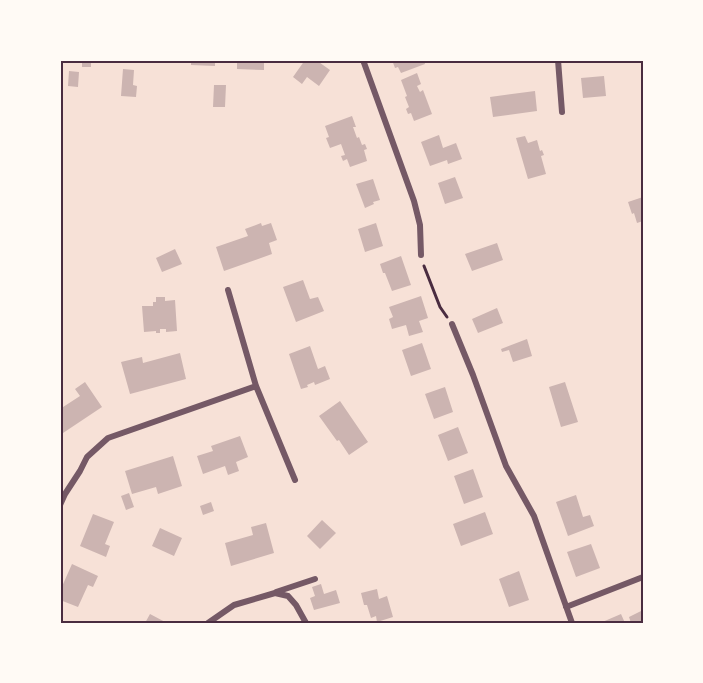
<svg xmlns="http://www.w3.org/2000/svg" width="703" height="683" font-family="Roboto,sans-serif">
  <rect width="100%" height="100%" fill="#f7e1d7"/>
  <!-- building -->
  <path fill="#ccb4b1" d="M82,60H91V67H82Z
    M191,60H215V66L191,65Z
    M237,60H264V70L237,69Z
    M305,60H316L330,70L319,86L307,77L302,84L293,77Z
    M392,60H424L425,64L401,73L398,67L395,68Z
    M123,69L134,70L133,85L137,86L136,97L121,96Z
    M69,71L79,72L78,87L68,86Z
    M417,73L421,84L417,86L420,92L423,90L432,114L414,121L411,113L408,114L406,109L409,107L405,97L407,96L401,80Z
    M604,76L606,96L583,98L581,78Z
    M214,85H226L225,107H213Z
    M535,91L537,111L493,117L490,97Z
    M352,116L356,127H353L357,138L359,137L362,145L365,144L367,149L364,150L367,161L350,167L347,159L343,161L341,156L345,155L341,144L330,148L326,138L329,137L325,126Z
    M439,135L443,148L456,143L462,159L448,164L447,160L430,166L421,142Z
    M525,136L528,143L537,140L540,151L542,150L544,155L541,156L546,174L528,179L516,138Z
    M455,177L463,198L445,204L438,183Z
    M373,179L380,200L373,202L374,204L365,208L356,184Z
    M643,197V221L637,223L634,213L632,214L628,202Z
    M261,223L262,226L271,223L277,240L269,243L272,254L224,271L216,247L248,236L245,229Z
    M376,223L383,246L365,252L358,229Z
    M497,243L503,260L472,271L465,254Z
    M175,249L182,264L162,272L156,258Z
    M401,256L411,285L392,291L385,273H383L380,264Z
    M303,280L310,299L318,297L324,311L296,322L283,287Z
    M421,296L428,318L419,321L423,332L409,336L406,325L392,329L389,319L393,317L389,307Z
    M156,297H165V301L175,300L177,331L166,332V329H160V333H156V331L144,332L142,306H153V302H156Z
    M497,308L503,323L478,333L472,319Z
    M527,339L532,356L513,362L509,350L502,352L501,349Z
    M422,343L431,369L411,376L402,350Z
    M310,346L318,369L325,366L330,379L315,385L314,382L307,385L308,387L301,389L289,354Z
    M180,353L186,379L130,394L121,362L142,357L143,363Z
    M85,382L102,407L60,435V409L80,396L75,389Z
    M565,382L578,422L561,427L549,387Z
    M445,387L453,412L434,419L425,394Z
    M340,401L368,442L349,455L339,440L337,441L319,416Z
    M458,427L468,453L448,461L438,435Z
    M240,436L248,457L236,462L239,471L228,475L225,466L203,474L197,456L213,451L211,446Z
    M173,456L182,486L158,494L156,487L132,494L125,471Z
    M473,469L483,497L464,504L454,476Z
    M129,493L134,507L126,510L121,496Z
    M576,495L583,517L590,515L594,526L568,536L556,502Z
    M211,502L214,511L203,515L200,506Z
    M485,512L493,534L461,546L453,524Z
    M93,514L114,522L105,544L110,546L106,557L80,546Z
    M322,520L336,533L320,549L307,536Z
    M266,523L274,553L231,566L225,543L253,535L251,527Z
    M160,528L182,538L174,556L152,546Z
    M591,544L600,568L576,577L567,552Z
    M72,564L98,576L93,587L88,585L78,607L60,600V591Z
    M519,571L529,600L509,607L499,579Z
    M321,584L324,594L336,590L340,603L314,610L310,598L315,596L312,587Z
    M377,589L379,599L387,596L393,617L377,622L376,616L371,618L367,605H364L361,593Z
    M643,610V623H631L629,617Z
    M150,614L167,623H145Z
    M621,614L625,623H600Z"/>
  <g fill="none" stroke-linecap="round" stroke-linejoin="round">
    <!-- path -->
    <path stroke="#4a2c40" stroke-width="3" d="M424,266L440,307L447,317"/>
    <!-- minor -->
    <path stroke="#755966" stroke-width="6" d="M363,60L414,201L420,225L421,255
      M558,60L562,112
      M228,290L256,386L295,480
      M452,324L473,375L506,466L534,516L572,623
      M60,505L65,494L80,471L87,457L108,438L256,386
      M276,592L315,579
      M566,607L643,577
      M208,623L234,605L275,593L288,596L296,605L306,623"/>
  </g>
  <!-- border -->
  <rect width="703" height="683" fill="none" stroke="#fffaf5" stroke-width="123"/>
  <rect x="62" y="62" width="580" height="560" fill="none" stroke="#4a2c40" stroke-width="2"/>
</svg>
